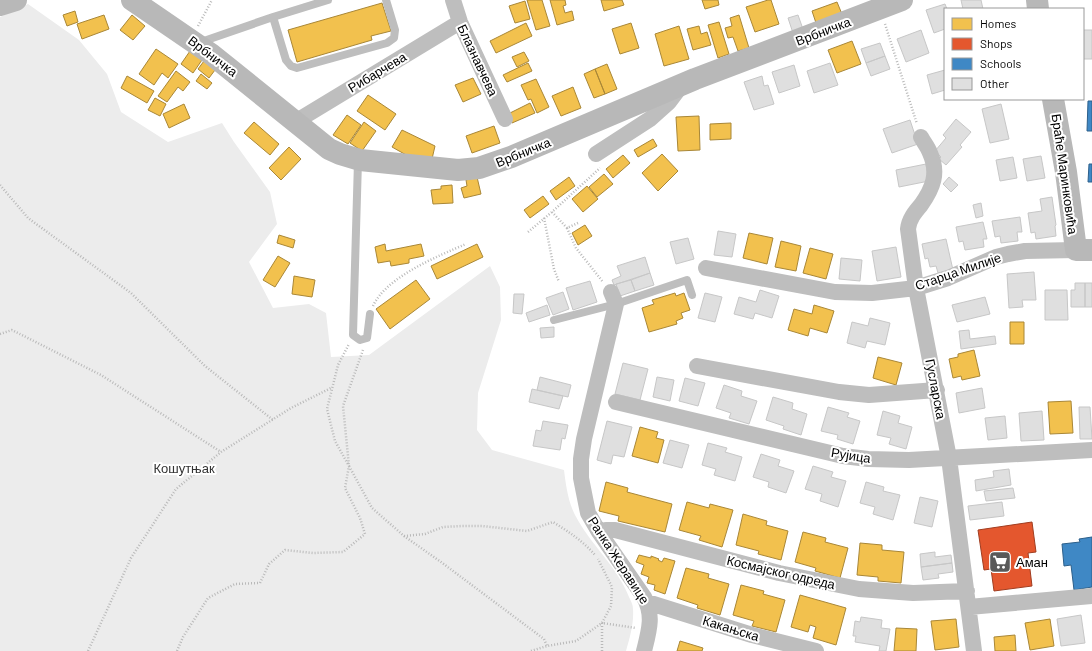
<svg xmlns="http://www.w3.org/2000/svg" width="1092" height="651" font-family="Barlow,sans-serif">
  <rect width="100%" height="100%" fill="#fff"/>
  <!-- green -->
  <path fill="#ececec" d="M28,4L79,40L107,74L121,112L168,142L222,123L234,142L270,192L277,224L249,262L273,308L309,304L326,313L331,357L369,355L490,266L500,287L501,320L478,393L477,430L492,450L564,470C566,486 568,501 575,515C590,544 617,566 629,597C631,601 633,605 633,609C634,623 630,637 626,651H0V17Z"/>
  <!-- homes -->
  <path fill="#f2c14e" stroke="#a98737" d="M527,0H542L550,26L536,30Z
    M550,0H565L566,5L563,6L565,13L572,11L574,20L557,25Z
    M601,0H622L624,5L604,11Z
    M702,0H718L719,5L705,9Z
    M768,0H771L779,24L755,32L746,7Z
    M525,1L530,19L515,23L509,6Z
    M837,2L844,19L818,29L812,11Z
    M382,3L391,31L371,36L372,40L297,62L288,30Z
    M75,11L78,22L67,26L63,15Z
    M104,15L109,29L82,39L77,24Z
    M132,15L145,26L133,40L120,30Z
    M739,15L749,48L738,51L733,37L728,38L725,28L732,26L730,18Z
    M719,22L729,54L718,58L708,25Z
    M526,23L532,36L496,53L490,41Z
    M631,23L639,48L620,54L612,29Z
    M679,26L689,59L664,66L655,34Z
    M699,26L701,34L707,32L711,45L693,50L687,29Z
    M852,41L861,64L837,73L828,50Z
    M156,49L178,64L168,78L162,73L154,85L139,74Z
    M190,51L202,60L193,73L181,64Z
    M524,52L529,61L517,67L512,57Z
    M204,61L215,70L209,78L198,69Z
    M528,63L532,71L507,82L503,75Z
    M607,64L617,89L605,94L595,69Z
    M595,69L605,94L594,98L584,74Z
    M176,71L190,82L183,91L178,87L167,102L158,96Z
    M201,74L212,83L207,89L196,81Z
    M127,76L154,91L147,103L121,88Z
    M473,78L481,94L463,102L455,85Z
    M536,79L549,107L537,113L531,99L528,100L521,85Z
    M573,87L581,108L561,116L552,96Z
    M368,95L396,114L385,130L357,111Z
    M155,98L166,104L160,116L148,110Z
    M530,103L535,113L512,123L508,114Z
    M184,104L190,118L169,128L163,114Z
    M347,115L361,125L348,144L333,135Z
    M699,116L700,150L678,151L676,117Z
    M254,122L279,144L270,155L244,133Z
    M364,122L376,131L362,151L350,143Z
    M731,123V139L710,140V124Z
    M494,126L500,143L472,153L466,136Z
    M402,130L435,146L432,159L408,156L392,147Z
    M653,139L657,146L638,157L634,150Z
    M289,147L301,159L281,180L269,168Z
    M662,154L678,171L658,191L642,173Z
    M623,155L630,163L613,178L606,169Z
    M604,174L613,184L597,197L589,187Z
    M477,177L481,194L464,198L461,188L467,186L466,180Z
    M569,177L575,186L556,200L550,191Z
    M452,185L453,203L433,204L431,190L441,189V186Z
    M587,186L598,199L583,212L572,199Z
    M543,196L549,204L530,218L524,210Z
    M585,225L592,236L578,245L572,233Z
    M749,233L773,238L767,264L743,258Z
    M279,235L295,240L293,248L277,243Z
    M781,241L801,246L796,271L775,267Z
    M385,244L386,251L421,244L424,256L409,259V263L391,266L390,261L378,263L375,247Z
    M477,244L483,257L437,279L431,266Z
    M810,248L833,254L826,279L803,273Z
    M278,256L290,263L275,287L263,280Z
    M294,276L315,280L312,297L292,294Z
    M416,280L430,299L390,329L376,309Z
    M675,293L676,296L684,293L690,310L681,313L683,318L676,321L677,324L649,332L642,308L654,304L652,300Z
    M814,305L834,311L827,333L810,328L808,336L788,330L794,309L812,314Z
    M1010,322H1024V344H1010Z
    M974,350L980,376L962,380L961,376L953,378L949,359L958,357V354Z
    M878,357L902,363L896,385L873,378Z
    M1071,401L1073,433L1050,434L1048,402Z
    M640,427L658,432L656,438L664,440L658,463L632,456Z
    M606,482L628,488L627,492L672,504L665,532L618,521L619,516L599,511Z
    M687,502L709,508L710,504L733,510L722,547L699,540L701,536L679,530Z
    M743,514L767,521L766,525L788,531L781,560L758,554L759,551L736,545Z
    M803,532L826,538L825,542L848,548L840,578L815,571L816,568L795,562Z
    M860,543L882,545V550L904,552L901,583L878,581V577L857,575Z
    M639,555L651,558V556L659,559L658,560L662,562L664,558L675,561L665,594L654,590L655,585L647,583L649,577L641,574L644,565L636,562Z
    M686,568L709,574L708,578L729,584L720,615L697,608L698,605L677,598Z
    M741,585L764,591L763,594L785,600L776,632L752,626L754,621L733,615Z
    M800,595L846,608L836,645L813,638L816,627L810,625L808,632L791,627Z
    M956,619L959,647L935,650L931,621Z
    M1050,619L1054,646L1030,650L1025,623Z
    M896,628L917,629L916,651H894Z
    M1015,635L1016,651H995L994,637Z
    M680,641L703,648L702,651H677Z"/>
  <!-- shops -->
  <path fill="#e4572e" stroke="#a03d20" d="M1032,522L1036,552L1028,553L1032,586L994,591L991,569L984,570L978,530Z"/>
  <!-- schools -->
  <path fill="#3f88c5" stroke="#2c5f8a" d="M1088,101H1092V131H1087Z
    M1089,164H1092V182H1088Z
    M1092,537V587L1074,590L1071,565L1064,566L1062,544L1080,542L1079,539Z"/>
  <!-- building -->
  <path fill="#dfdfdf" stroke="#c7c7c7" d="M961,0H981L983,9H963Z
    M945,4L947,9H945V29L934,33L926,10Z
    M798,15L804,32L794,36L788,18Z
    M921,30L929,53L906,62L897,39Z
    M1083,30H1092V59H1083Z
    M880,43L885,56L866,63L861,49Z
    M885,56L890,69L871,76L866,63Z
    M830,63L838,85L814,93L807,71Z
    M794,65L800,86L779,93L772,72Z
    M945,70V90L932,94L927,75Z
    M762,76L764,86L768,85L774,104L754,110L744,82Z
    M1001,104L1009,139L990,143L982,109Z
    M956,119L971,132L960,145L962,147L946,165L939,159L941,157L935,151L946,138L943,135Z
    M910,120L918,144L892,153L883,129Z
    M1041,156L1045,178L1027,181L1023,159Z
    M1013,157L1017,178L1000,181L996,160Z
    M926,164L929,181L899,187L896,170Z
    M949,177L958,185L951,192L943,184Z
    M1052,197L1056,225L1055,226L1056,236L1036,239L1035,232L1031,233L1028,213L1042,211L1040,199Z
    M981,203L983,216L976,218L973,205Z
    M1020,217L1022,232H1017L1018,241L1001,243L1000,236L995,237L992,221Z
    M983,222L987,239H983L984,247L965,250L963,241L959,242L956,227Z
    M718,231L736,234L732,257L714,255Z
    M688,238L694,259L676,264L670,242Z
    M946,239L953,270L938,273L936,266L930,267L928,258L925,259L922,244Z
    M896,247L901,277L877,281L872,251Z
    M645,257L650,273L614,285L612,280L621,276L617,266Z
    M841,258L862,260L860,281L839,279Z
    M1034,272L1036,300H1022L1023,307L1009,308L1007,274Z
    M650,273L654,285L635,291L631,280Z
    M631,280L635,291L620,296L616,284Z
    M590,281L597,302L573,310L566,288Z
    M1075,283H1085V307H1071V290H1075Z
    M1085,283H1092V307H1085Z
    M760,290L779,296L772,318L755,313L753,319L734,314L739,297L756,302Z
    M1045,290H1067L1068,320H1045Z
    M563,292L569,309L553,315L546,298Z
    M705,293L722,297L715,322L698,318Z
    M514,294H524L522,314L513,313Z
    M985,297L990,314L957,322L952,305Z
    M547,305L550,315L529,322L526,313Z
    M870,318L890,323L885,345L867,341L865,348L847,343L852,322L868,326Z
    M554,327V337L541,338L540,328Z
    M969,330L970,339L995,336L996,344L961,349L959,331Z
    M623,363L648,369L640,400L615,394Z
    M540,377L571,385L568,397L537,390Z
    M657,377L674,380L670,401L653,397Z
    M685,378L705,383L698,406L679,401Z
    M724,385L742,391L741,396L757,401L749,424L729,418L731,413L716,408Z
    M982,388L985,408L959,413L956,393Z
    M532,389L563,396L559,409L529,402Z
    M773,397L793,403L792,409L807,414L801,435L783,429L784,426L766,420Z
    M828,407L849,413L847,417L860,421L853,444L837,439L838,435L821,431Z
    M1079,407H1090L1092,439H1080Z
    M883,411L900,416L898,423L912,427L906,449L889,444L891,438L877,435Z
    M1042,411L1044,440L1021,441L1019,413Z
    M1005,416L1007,438L988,440L985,418Z
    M543,421L568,425L565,439L562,438L560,450L533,446L536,430L541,431Z
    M607,421L632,427L624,457L613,455L611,464L597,460Z
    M670,440L689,445L682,468L663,463Z
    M708,443L727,448L725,452L742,457L735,481L714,475L716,469L702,465Z
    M761,454L780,460L778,466L794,471L786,493L768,487L769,482L753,477Z
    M813,466L833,472L831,477L846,481L838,507L820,501L822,494L805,489Z
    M1009,469L1011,485L976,491L975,480L994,477L993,471Z
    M866,482L884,487L883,491L900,495L893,520L873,514L875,507L860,503Z
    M1013,488L1015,498L986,501L984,491Z
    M920,497L938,501L932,527L914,523Z
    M1002,502L1004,516L970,520L968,506Z
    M935,552V557L951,555L952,563L921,567L920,554Z
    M952,563L953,572L938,574L939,578L923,580L921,567Z
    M1081,615L1085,643L1061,646L1057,619Z
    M861,617L882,620L881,628L890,629L886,651H879L880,646L855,642L856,636H853L855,621L860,622Z"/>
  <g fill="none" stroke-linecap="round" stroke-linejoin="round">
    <!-- path -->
    <path stroke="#b9b9b9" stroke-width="2.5" stroke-dasharray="1 2" stroke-linecap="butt" d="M885,24L917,124
      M198,26L212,0
      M0,185L28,218L131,293L205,366L273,420
      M544,218L554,269L559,282
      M578,223L567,228L552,212L600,168
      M567,228L576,248L603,282
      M528,232L552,212
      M373,306C386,277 438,256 466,244
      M0,334L12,330L101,375L221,452
      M363,350L343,406L349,466L372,508L404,536L441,562L544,639L547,646
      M404,536L425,534L443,527L462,526H482L527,531L553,522C569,532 583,541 595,555
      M88,651L131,558L176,489L221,452L291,408L331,388
      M177,651L183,637L208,598L235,584L260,583L269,564L285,550L313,553L343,552L365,534L360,518L345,488L349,466L335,441L327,409L338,365L349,344
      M531,651L547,646L576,641L602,623L611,606L612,587L598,559
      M602,651V623L636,628"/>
    <!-- lane -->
    <path stroke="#bebebe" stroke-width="8" d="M273,17L286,60L291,66L297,68L387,43L394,38L395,30L386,0
      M198,43L273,17L328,0
      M358,161L353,335L360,340L367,338L370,314
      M554,320L616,304L687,280L692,295"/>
    <!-- street -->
    <path stroke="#bebebe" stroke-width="16" d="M453,0L460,22L505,119
      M295,122L460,22
      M921,137C924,143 928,147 930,153C939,173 933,188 921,205C915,212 909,219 908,229L916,288L949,458L974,651
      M596,154L650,119L669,102L681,86
      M706,268L835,292L872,293L916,288L948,278L996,257L1008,254L1025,251L1076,250
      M611,292L616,304L584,439L581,459V478L588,513L599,532L644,597C654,615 649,631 644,651
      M697,366L839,392L869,395L937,390
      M616,402L843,456L868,459L909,460L1092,450
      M599,532L606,530H615L779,573L859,589L913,593L967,591
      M647,602L752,635L816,651
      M969,607L1092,596"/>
    <!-- secondary -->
    <path stroke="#b8b8b8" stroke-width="22" d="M132,0L211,54L329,149L340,154L360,160L458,170L479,168L511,157L695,79L902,0
      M1037,0L1038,9
      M0,5L16,0
      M1053,99L1066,172L1076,250H1092"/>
  </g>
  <!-- icons -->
  <defs>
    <g id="supermarket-square" transform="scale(1.15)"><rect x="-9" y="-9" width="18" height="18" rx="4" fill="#595959" stroke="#fff"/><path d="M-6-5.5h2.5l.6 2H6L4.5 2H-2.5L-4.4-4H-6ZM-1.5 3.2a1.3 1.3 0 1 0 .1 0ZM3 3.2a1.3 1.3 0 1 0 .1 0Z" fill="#fff"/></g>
  </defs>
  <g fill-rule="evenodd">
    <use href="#supermarket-square" x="1000" y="562"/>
  </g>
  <g text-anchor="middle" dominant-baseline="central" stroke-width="4" stroke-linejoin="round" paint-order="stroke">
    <!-- street labels -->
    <g font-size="13" fill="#000" stroke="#fff">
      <text transform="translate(823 31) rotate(-21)">Врбничка</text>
      <text transform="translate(213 56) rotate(37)">Врбничка</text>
      <text transform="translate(478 60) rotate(65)">Блазнавчева</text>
      <text transform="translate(377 72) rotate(-31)">Рибарчева</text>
      <text transform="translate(523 152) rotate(-22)">Врбничка</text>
      <text transform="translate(1065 174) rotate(82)">Браће Маринковића</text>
      <text transform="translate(958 271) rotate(-19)">Старца Милије</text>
      <text transform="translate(936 389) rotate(79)">Гусларска</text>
      <text transform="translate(851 455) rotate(9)">Рујица</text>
      <text transform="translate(619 560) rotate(57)">Ранка Жеравице</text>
      <text transform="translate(781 572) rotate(13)">Космајског одреда</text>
      <text transform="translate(731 628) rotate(17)">Какањска</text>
    </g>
    <!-- park labels -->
    <g font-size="13" fill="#333" stroke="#fff">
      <text x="184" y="468">Кошутњак</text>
    </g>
    <!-- poi labels -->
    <g font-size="13" fill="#000" stroke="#fff" text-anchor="start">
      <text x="1016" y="562">Аман</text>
    </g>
  </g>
  <!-- legend -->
  <rect x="944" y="8" width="140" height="92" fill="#ffffff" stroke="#999999"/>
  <rect x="952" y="18" width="20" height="12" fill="#f2c14e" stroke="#999999"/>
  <text x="980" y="28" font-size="12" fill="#000000">Homes</text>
  <rect x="952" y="38" width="20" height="12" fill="#e4572e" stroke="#999999"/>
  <text x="980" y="48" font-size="12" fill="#000000">Shops</text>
  <rect x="952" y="58" width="20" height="12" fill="#3f88c5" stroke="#999999"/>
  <text x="980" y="68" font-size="12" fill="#000000">Schools</text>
  <rect x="952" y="78" width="20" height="12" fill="#dfdfdf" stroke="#999999"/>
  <text x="980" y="88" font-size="12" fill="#000000">Other</text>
</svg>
